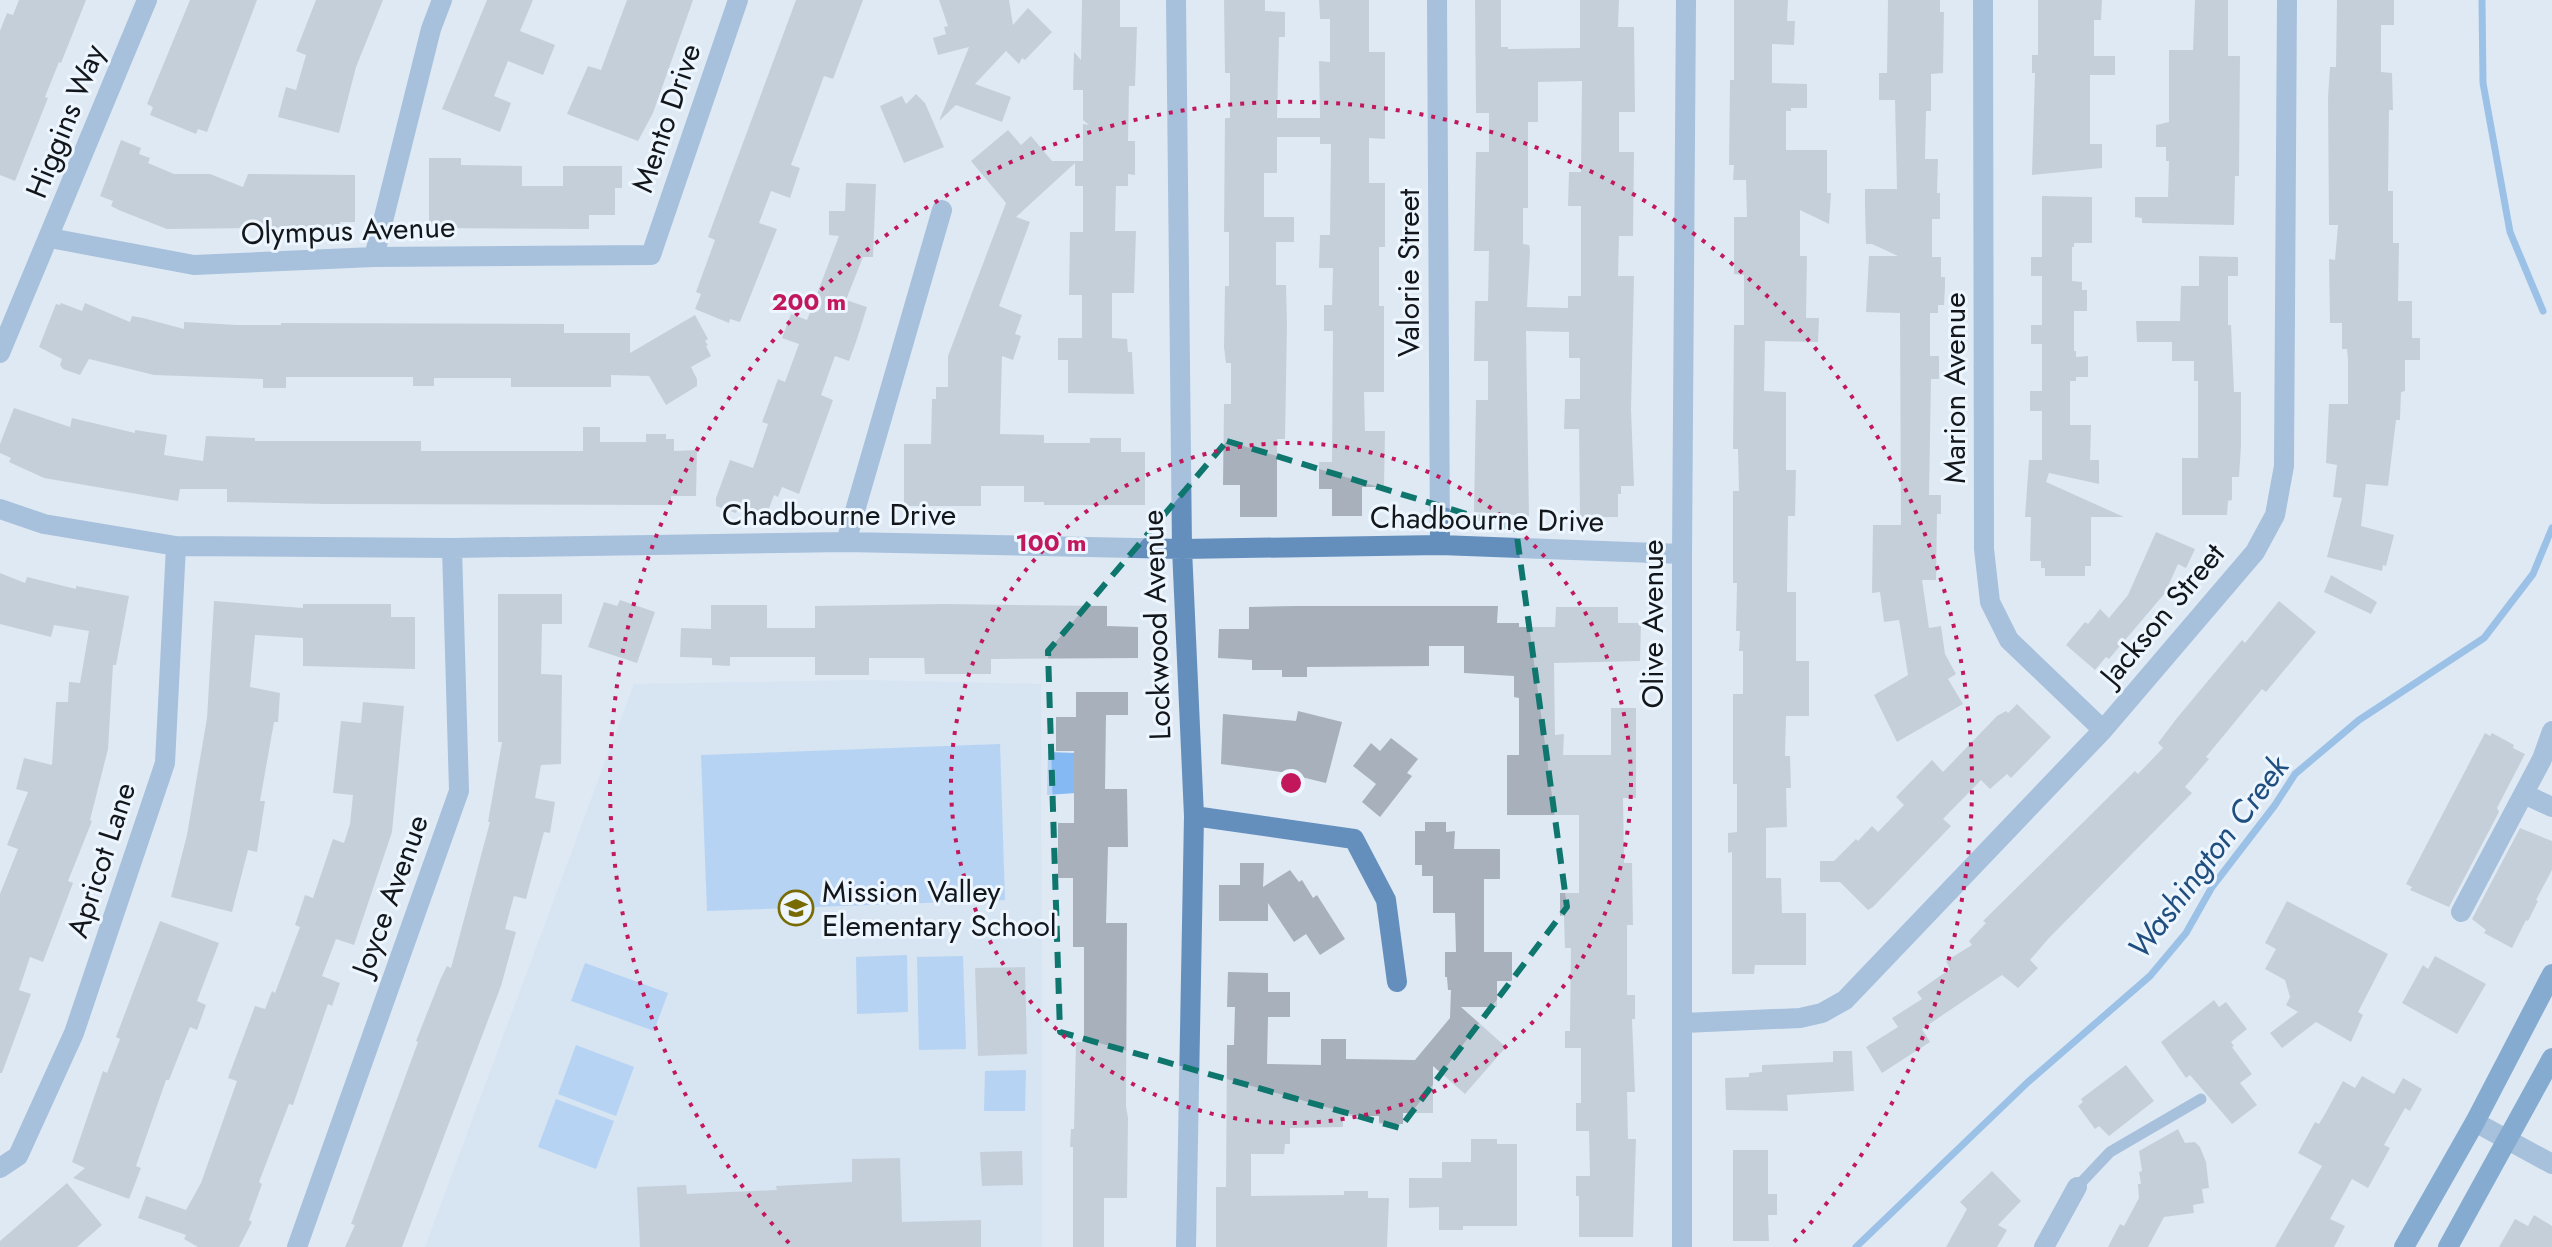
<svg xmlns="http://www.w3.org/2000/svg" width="2552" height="1247" font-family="Jost,sans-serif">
  <rect width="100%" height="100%" fill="#dee9f4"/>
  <!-- built -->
  <path fill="#ceddee" d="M867,680L1041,684L1042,1247H425L634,684Z"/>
  <!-- green -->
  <path fill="#85b9f3" d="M1000,744L1005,900L707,911L701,755Z
    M1048,752L1076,753V793L1047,795Z
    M907,955L908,1012L857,1014L856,957Z
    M963,956L966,1049L919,1050L917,957Z
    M585,963L668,993L654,1031L571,1001Z
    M576,1045L634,1067L616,1116L558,1094Z
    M1026,1070L1025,1111H984L985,1071Z
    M556,1099L614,1121L596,1169L538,1147Z"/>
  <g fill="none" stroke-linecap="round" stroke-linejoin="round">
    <!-- stream -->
    <path stroke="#4c91d8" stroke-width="7" d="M2482,0L2483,83L2510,232L2543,311
      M1856,1247L2028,1082L2150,976L2186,933L2212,887L2275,805L2295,774L2359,720L2484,638L2533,574L2552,528"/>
  </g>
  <!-- building -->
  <path fill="#a7b0bb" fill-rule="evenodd" d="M19,0H86L61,63L59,62L45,97L48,98L15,181L0,175V31L7,13L13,15Z
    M190,0H257L207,132L198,129L196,134L150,115L153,107L147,104Z
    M316,0H383L356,67L339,133L278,117L286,87L296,90L306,55L296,51Z
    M487,0H533L520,31L555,45L543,75L508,61L494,96L511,103L500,132L442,109Z
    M627,0H693L653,113L638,141L567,114L588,66L601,70Z
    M796,0H863L833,79L824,76L791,165L800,168L790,198L771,191L759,223L777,229L740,322L730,319L729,323L695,309L701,294L696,292L715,240L708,237Z
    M939,0H1009L1013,25L1028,8L1052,32L1025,60L1022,58L1019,64L1006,51L975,84L1011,97L1002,122L956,105L939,121L969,47L938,55L933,38L946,34L944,27L948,26Z
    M1082,0H1120V27H1137L1135,86H1129L1128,141H1135V175L1128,174V186H1116L1115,231H1136L1134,293H1112V338L1127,339L1128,352H1132L1134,394L1068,393V360H1058V338H1082V295H1069L1070,232H1083V186H1075V163L1016,217L1030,222L999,306L1022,315L1015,334L1021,336L1013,360L1002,356L1000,434L1044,435V443H1090V438H1121V452H1145V505H1044V502H1024V486H981V506H904V444H931L932,399H936V387H948V356L1006,203L971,161L1008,130L1021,145L1031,136L1052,161H1083V124L1089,125L1083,120V90H1073L1074,52L1081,60Z
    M1224,0H1265V11L1285,12V37H1279L1277,118H1320L1319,61L1330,62V19H1320L1319,0H1369V52H1385V139L1369,138V183H1385V247H1379V306H1384V392H1364L1365,431H1385L1384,487H1362V516H1332V489H1319V462H1332L1333,331H1324V305H1332L1333,268H1319L1320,235H1330L1331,144H1320V137H1277V173H1264V217H1294V242H1276V285H1286L1287,324L1285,439H1277V517H1240V485H1223L1224,404H1231V363H1226L1224,347L1225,286H1229V232H1224L1225,118H1230V73H1225Z
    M1475,0H1501V47H1508V49L1580,48V0H1619L1618,27H1634L1635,112H1619V152H1634L1633,236H1619L1618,276H1634L1631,409L1634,486H1621V494H1618V517H1580L1579,429H1564L1565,399H1580V358H1569V332L1526,331L1529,516L1474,512L1476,400H1488V361H1474L1475,301H1488L1489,251H1474L1476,152H1489V113H1476ZM1582,81L1581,172H1569L1568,206H1581V296H1568V308L1527,307L1530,250L1529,245L1523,244V208H1528V122H1538V82Z
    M1734,0H1788L1787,21H1795L1794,45L1772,44V83L1807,84V108H1791V111H1786V150H1827V193H1831L1829,224L1800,210V256H1807L1806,318H1819L1818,342L1765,341L1764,391L1786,392V470H1796L1795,516H1788L1787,592H1796V661H1809V716H1786L1785,756H1790L1791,788H1786L1787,827L1766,828V878H1781L1782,913H1806V965H1755L1754,974H1732V852L1728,853V833L1737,832V784H1733V694H1743V651H1739L1740,631H1736L1737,583H1733V491H1739L1738,449H1733L1734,325H1744V275L1734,274V217H1747L1746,180H1733L1734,165H1729L1730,80H1734Z
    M1888,0H1940V12H1944L1943,73L1931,74V111H1926L1925,159H1938L1937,193H1940V219H1932V257H1941V277H1945V286L1944,305H1938V313H1930V356H1939V379H1931L1929,495H1941V514H1937L1936,580H1922L1929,628L1941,626L1945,654L1956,674L1948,679L1963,704L1897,742L1874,695L1908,675L1899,620L1884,622L1880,592L1872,593L1873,525H1901L1900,313L1866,312L1869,256H1898L1872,244H1866L1865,207V189H1897L1895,100H1879V73H1887Z
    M2038,0H2102L2101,20H2094V56H2115V75H2090V144H2102V168L2032,175L2035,73H2032V55H2038Z
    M2195,0H2228V56H2240L2239,176H2235L2234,225L2142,223V218L2135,217V197H2168L2169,161H2166V147H2156V125L2169,122V50H2193Z
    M2337,0H2394V25H2381V72L2392,73L2393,110H2389L2388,191H2393V243H2399L2398,301H2412V338H2420V360H2405V391L2401,392L2400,420H2396L2388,486L2366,484L2361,526L2394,535L2386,566L2383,565L2382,571L2327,557L2342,498L2333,497L2337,465L2326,463L2329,404H2348V360L2347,349H2342V323H2330L2329,259L2335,260L2338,225H2329L2328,98L2330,67H2336Z
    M916,94L925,103L944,147L904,163L880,106L902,96L906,104Z
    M121,140L141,148L139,154L150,158L148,163L174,174H210L243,187L248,174L355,175V222H340V227L167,229L121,211L111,206L113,201L100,196Z
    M429,158H461V165L522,166V186H563V166H622V188H615V215H589V229L429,228Z
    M846,183L876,184L873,257H863L846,300L867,307L857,339L849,361L835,356L821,395L833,400L799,494L782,487L778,497L774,495L767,514L739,504L736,513L716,506V498L730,460L753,468L768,424L762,422L778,379L785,382L799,344L782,338L791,314L807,320L839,236L829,235V211H845Z
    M2042,196L2092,197V243H2074V247H2072V281L2082,282V290H2087V311H2074V351H2076V357L2088,356V377H2076V381H2070V425H2091L2090,460H2099V484L2049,473L2046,482L2124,517H2091V566H2085V576H2045V568H2041V561H2030L2031,517H2025L2029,460H2042V411H2030V391H2042V344H2031V325H2042V276H2031V257H2042Z
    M2199,256L2238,257V276H2228V325H2231L2234,392H2241V446L2239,477H2232V500L2228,501L2227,515H2182V458H2198V381H2194V361H2172V342H2137L2136,321H2180L2181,286H2199Z
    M61,303L82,311L85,303L130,322L132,316L143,318L184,329V322L237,325H281V323L564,324V333H630V353L695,315L708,339L705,341L708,345L706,346L711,356L691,367L697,379V386L666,405L649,376L611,375V387H511V378H434V386H413V377H286V388H263V379L154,375L89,359L80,375L63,369L60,365L62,359L39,347L56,304L60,305Z
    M14,408L70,427L72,418L135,433V430L167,435L164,455L203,461L206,436L255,438V441H421V451H583V427H600V442H646V434H666V439H674V451L697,450L696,496H671V505L325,504L227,502V489H180L178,501L44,478L9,462L11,458L0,453V444Z
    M2156,532L2195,549L2186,568L2178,564L2165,593L2109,659L2106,657L2095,670L2066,645L2085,622L2088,624L2100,609L2109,618L2128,595Z
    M0,573L25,583L27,577L76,589V586L129,596L116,665H113L108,749L90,820L92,821L68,881L73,883L43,962L30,957L19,990L31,994L2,1073H0V894L18,849L7,845L28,792L16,789L24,758L52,765L56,702H68L69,682L80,683L89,631L54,625L51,637L0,624Z
    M2331,575L2377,602L2371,614L2324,592Z
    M498,594H562V624H542L541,674L562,675L561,764L541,765L535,798L555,802L550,833L544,832L526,899L514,896L505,929L516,932L501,986L402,1247H345L355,1225L351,1224L418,1042L416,1041L441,978L447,966L451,968L490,822H488L502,742H498Z
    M620,600L655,612L637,663L588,647L604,602L617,606Z
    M214,601L303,608V604H391V617H415V669L303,666V638L255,635L250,687L280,693L278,722H274L260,801H265L257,852L248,850L232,912L171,897L187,835L207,718Z
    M2279,601L2316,632L2266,692L2262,689L2206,757L2209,759L2185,787L2192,793L2049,938L2030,960L2038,968L2018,988L2002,975L1922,1029L1930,1042L1882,1073L1866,1047L1898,1027L1892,1018L1922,999L1917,992L1950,969L1946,961L1972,945L1969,941L1986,923L1983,921L2135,771L2138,774L2163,748L2158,743L2177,718L2242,640L2245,643Z
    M944,604L1107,606V626L1138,627V658L991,659V674H925L924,658H869V675H815V657H730V666L712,665V658L680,657L681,628L711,629V605H767V628H815V606H817Z
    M1295,606H1498L1497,623H1519V627H1555L1556,607H1618V623H1641L1640,661L1554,663L1555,735L1564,734L1563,755H1611V708H1636V798H1623L1624,863H1632L1633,925H1627V995H1635V1019H1632L1635,1092H1627L1628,1139H1636L1633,1237H1579V1196H1576V1176H1590L1589,1131H1576V1103H1581V1048H1565V1031H1570L1571,948H1565L1564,916H1560V893H1579V815H1507V755H1519V698L1514,697V676L1464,673V646H1429V666L1307,667V677H1282V670H1252V660L1218,658L1219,629H1249V607Z
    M1076,692H1128V715H1106L1105,789H1127L1128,847H1108L1106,923H1127L1126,1106L1128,1118L1127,1198H1104V1247H1073V1147H1070L1071,1129H1074L1076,1042H1084V947H1073V878H1058V823H1074V751H1056V717H1076Z
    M363,702L404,706L392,832L354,945L336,939L322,976L340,983L332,1006L328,1004L293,1105L289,1104L259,1182L262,1184L249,1220L252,1222L239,1247H198L184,1239L186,1235L138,1218L146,1196L186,1210L201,1183L237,1081L228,1078L255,1006L265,1009L272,991L275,993L300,927L295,925L305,895L313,898L333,839L344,843L350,824L353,795L333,793L341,721L361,723Z
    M2017,704L2051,737L2011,778L2007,774L1990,789L1981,780L1943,819L1951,826L1873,907L1868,910L1840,882H1820V861H1834L1856,839L1858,841L1872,826L1878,832L1904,805L1896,797L1932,760L1943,772L1997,716L2006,711L2008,713Z
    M1298,711L1342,722L1326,783L1281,772L1221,764L1223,714L1296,721Z
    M2485,733L2490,736L2492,733L2514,745L2513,748L2525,754L2497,808L2499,812L2449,907L2410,890L2412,887L2406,884Z
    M1391,738L1418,759L1407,773L1412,776L1380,817L1362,802L1376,784L1353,766L1371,743L1380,751Z
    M1425,822H1446V832L1455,831L1454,849H1500V879H1484V952H1512V981H1497V1007H1461L1506,1047L1465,1094L1433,1066V1113H1403V1124H1379V1116H1343V1127L1290,1128V1144H1285L1284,1154H1251V1196L1344,1195V1191H1368V1198H1389L1387,1247H1216V1187H1226L1227,1045H1234L1235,1007H1227L1228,972L1268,973V992H1290V1017H1268L1267,1064L1321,1065V1039H1346V1059L1415,1060L1450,1018L1451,990H1448L1447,977H1445V952H1456L1455,913H1433V876H1422V865H1415V831H1425Z
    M2520,828L2552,841V870L2536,900L2538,901L2528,921L2526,920L2512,948L2484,933L2486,930L2472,919Z
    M1240,863H1264L1263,887L1290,870L1299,882L1302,880L1313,898L1317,895L1345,939L1320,955L1306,934L1294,942L1268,903V921H1219V885H1240Z
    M2287,901L2388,954L2358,1012L2363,1015L2351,1042L2316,1022L2282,1048L2270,1033L2298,1012L2286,1005L2290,997L2285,980L2265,969L2276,949L2265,943Z
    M160,921L219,943L197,1001L206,1005L197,1030L190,1027L169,1080H166L136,1166L141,1168L129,1199L73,1178L85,1168L72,1162L103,1071L107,1073L120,1039L116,1037Z
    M2435,956L2486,984L2457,1034L2402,1003L2423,965L2428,969Z
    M1025,967L1027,1054L978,1056L975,968Z
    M2214,1000L2219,1007L2226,1002L2247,1029L2231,1042L2234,1046L2232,1047L2252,1074L2240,1083L2257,1105L2232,1124L2190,1075L2186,1078L2161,1042Z
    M1833,1051H1852L1854,1091L1787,1095L1788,1111L1726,1110L1725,1078L1749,1077V1073L1762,1072V1065L1833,1062Z
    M2126,1065L2154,1101L2109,1136L2099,1126L2095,1129L2078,1106L2083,1102L2081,1099Z
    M2362,1076L2394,1094L2403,1078L2422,1089L2410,1111L2405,1108L2384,1145L2390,1148L2368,1188L2352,1179L2330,1219L2345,1226L2334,1247H2275L2322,1166L2298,1153L2315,1122L2319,1124L2325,1114L2343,1081L2355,1088Z
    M2178,1129L2185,1143L2195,1142L2200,1147L2206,1162L2209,1188L2202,1189L2204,1203L2193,1205L2194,1213L2164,1217L2148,1247H2108L2120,1224L2124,1226L2139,1198L2138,1184H2141L2139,1172L2142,1171L2139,1151Z
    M1471,1139H1497V1144H1517V1226H1463V1230H1439V1207L1409,1208V1178H1442V1162H1471Z
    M1733,1150H1768V1194H1777V1215H1768L1769,1241H1733Z
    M1022,1151L1023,1185L982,1186L980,1152Z
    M900,1158L902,1222L981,1220V1247H640L637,1187L686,1185L687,1194L777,1190L776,1186L852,1182V1159Z
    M1992,1171L2021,1201L1998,1225L2007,1230L1997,1247H1946L1967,1209L1960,1202Z
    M67,1183L102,1225L77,1247H0V1241Z
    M2534,1215L2552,1226V1247H2499L2515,1219L2528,1226Z"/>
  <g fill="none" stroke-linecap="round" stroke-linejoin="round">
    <!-- lane -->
    <path stroke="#648fbd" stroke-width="11" d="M2077,1187L2110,1152L2201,1099"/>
    <!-- street -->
    <path stroke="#648fbd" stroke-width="20" d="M1176,0L1182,549L1194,816L1186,1247
      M1437,0L1440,545
      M1983,0L1984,549L1990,602L2009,640L2103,730
      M50,238L194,265L374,257L651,255L738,0
      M374,257L431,29L442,0
      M0,353L147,0
      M0,509L44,524L176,546L452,548L846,542L1182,549L1440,545L1682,554
      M846,542L942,210
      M2524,794L2552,807
      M1194,816L1354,839L1386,900L1397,982
      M2461,912L2542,759L2552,731
      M1684,1023L1800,1018L1822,1013L1845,1000L2103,730L2255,552L2275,515L2284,466L2287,0
      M2475,1122L2552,1164
      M0,1168L18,1156L74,1033L165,763L176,546
      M297,1247L459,791L452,548
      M1682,1247V554L1686,0
      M2044,1247L2077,1187"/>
    <!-- secondary -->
    <path stroke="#1962a5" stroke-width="20" d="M2404,1247L2475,1122L2552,974
      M2448,1247L2552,1058"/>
  </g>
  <!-- marked area -->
  <path d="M0 0H2552V1247H0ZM1227,441L1516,529L1567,907L1400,1128L1060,1032L1048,651Z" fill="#dee9f4" fill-opacity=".55" fill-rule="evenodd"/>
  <path fill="none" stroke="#0f766e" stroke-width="6" stroke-dasharray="16 10" stroke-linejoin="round" d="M1227,441L1516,529L1567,907L1400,1128L1060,1032L1048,651Z"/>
  <!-- distance rings -->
  <g fill="none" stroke="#c2185b" stroke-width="4" stroke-dasharray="4 8">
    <circle cx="1291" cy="783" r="340"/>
    <path d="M789 1243A681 681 0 1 1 1793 1243"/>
  </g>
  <!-- icons -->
  <defs>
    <g id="school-ring" transform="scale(1.8)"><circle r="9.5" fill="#edf6ff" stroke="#786b04" stroke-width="1.5"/><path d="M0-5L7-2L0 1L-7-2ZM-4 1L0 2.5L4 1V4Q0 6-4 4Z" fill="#786b04"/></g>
  </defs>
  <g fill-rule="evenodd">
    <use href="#school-ring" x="796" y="908"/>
  </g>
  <g text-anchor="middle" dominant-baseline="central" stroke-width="6" stroke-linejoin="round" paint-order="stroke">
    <!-- street labels -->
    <g font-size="30" fill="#13171b" stroke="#edf6ff">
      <text transform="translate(666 118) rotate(-71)">Mento Drive</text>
      <text transform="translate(65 121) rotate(-68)">Higgins Way</text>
      <text transform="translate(348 230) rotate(-2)">Olympus Avenue</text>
      <text transform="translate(1408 273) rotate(-90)">Valorie Street</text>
      <text transform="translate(1954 388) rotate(-90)">Marion Avenue</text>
      <text x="839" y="514">Chadbourne Drive</text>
      <text transform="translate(1487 519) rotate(1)">Chadbourne Drive</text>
      <text transform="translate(2162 614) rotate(-50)">Jackson Street</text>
      <text transform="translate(1652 624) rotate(-90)">Olive Avenue</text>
      <text transform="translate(1156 625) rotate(-92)">Lockwood Avenue</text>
      <text transform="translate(101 860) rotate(-72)">Apricot Lane</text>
      <text transform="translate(390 895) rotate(-70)">Joyce Avenue</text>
    </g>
    <!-- poi labels -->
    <g font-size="30" fill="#13171b" stroke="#edf6ff" text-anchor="start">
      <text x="822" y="891">Mission Valley<tspan x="822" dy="34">Elementary School</tspan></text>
    </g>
    <!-- water labels -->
    <g font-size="32" font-style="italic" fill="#204f7f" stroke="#edf6ff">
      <text transform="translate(2208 857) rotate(-53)">Washington Creek</text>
    </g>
  </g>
  <circle cx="1291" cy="783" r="12" fill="#c2185b" stroke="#edf6ff" stroke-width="4"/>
  <g font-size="24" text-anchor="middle" font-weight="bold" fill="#c2185b" stroke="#edf6ff" stroke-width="6" stroke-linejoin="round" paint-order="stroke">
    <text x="809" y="310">200 m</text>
    <text x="1051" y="551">100 m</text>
  </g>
</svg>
